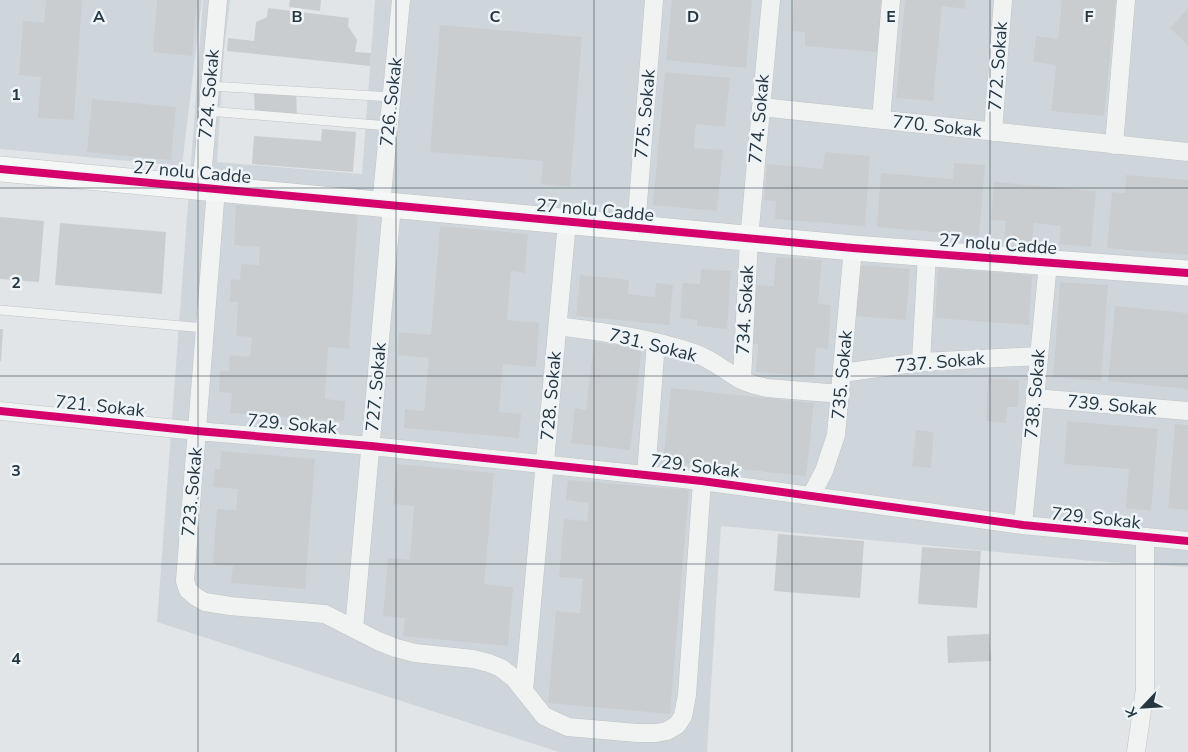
<svg xmlns="http://www.w3.org/2000/svg" width="1188" height="752" font-family="'Nunito Sans',sans-serif">
  <rect width="100%" height="100%" fill="#e2e5e7"/>
  <!-- built -->
  <path fill="#cfd6db" d="M0,0H202L182,166L0,149Z
    M203,0H230L224,51L217,162L362,174L375,0H1188V567L1092,561L721,526L707,752H559L157,622Z"/>
  <!-- building -->
  <path fill="#cacdcf" d="M46,0H82L74,120L38,118L41,77L19,75L23,21L44,23Z
    M157,0H197L192,56L153,52Z
    M290,0H321L320,11L289,7Z
    M672,0H752L746,68L666,60Z
    M794,0H882L878,52L805,46V32L792,31Z
    M905,0H966L965,9L942,6L933,101L896,98Z
    M1062,0H1116L1104,116L1051,111L1056,65L1033,62L1036,36L1058,39Z
    M268,8L349,18L348,26L357,40L355,52L371,53L370,66L227,51L228,38L254,41L256,22L267,17Z
    M1188,8V45L1170,28Z
    M440,25L582,37L570,187L541,184L543,161L430,152Z
    M665,72L730,78L725,127L696,124L694,148L723,150L717,211L653,205Z
    M296,89L297,118L255,119L254,91Z
    M92,99L176,107L171,160L87,152Z
    M322,129L356,132L353,172L252,164L254,136L321,141Z
    M825,152L870,156L865,226L775,219L776,201L764,200L767,164L823,169Z
    M954,163L985,165L979,236L877,227L881,173L953,179Z
    M1126,175L1188,180V255L1107,248L1112,192L1125,193Z
    M994,182L1096,191L1091,247L1059,244L1061,226L1034,223L1032,242L1004,240L1006,221L991,220Z
    M236,205L358,214L349,349L328,347L325,399L345,401L344,421L230,413L232,393L219,392L220,371H229L230,355L250,357L252,337L236,336L238,302H230L231,279L240,280L241,264L259,265L260,247L234,245Z
    M0,217L44,221L39,282L0,279Z
    M60,223L166,232L162,294L55,285Z
    M440,226L528,234L525,273L511,271L507,320L539,323L536,367L503,364L499,412L521,414L519,438L404,428L405,409L424,411L429,358L398,355L399,332L431,335Z
    M776,257L822,260L818,304L831,305L828,349L816,348L814,376L756,372L758,344H751L754,285L774,286Z
    M859,265L910,269L906,320L855,316Z
    M938,268L1032,275L1029,325L935,318Z
    M701,269L731,271L727,329L697,326V320L680,318L683,283L700,284Z
    M580,275L629,280L628,294L655,297L656,283L673,285L669,325L576,316Z
    M1060,282L1108,285L1101,381L1053,377Z
    M1115,306L1188,313V389L1108,381Z
    M0,329H3L1,361H0Z
    M594,342L642,348L630,450L571,443L575,408L586,410Z
    M988,378L1019,380L1018,407H1007L1006,423L986,421Z
    M671,388L814,403L806,476L663,461Z
    M1067,421L1158,429L1151,511L1126,508L1129,469L1064,464Z
    M1175,424L1188,425V510L1168,508Z
    M916,430L934,432L931,468L912,466Z
    M221,451L315,459L305,589L231,583L233,566L213,564L217,509L236,510L238,489L213,487L215,469H220Z
    M397,464L494,473L484,584L513,587L508,646L403,636L405,618L383,616L388,558L410,560L414,506L393,504Z
    M568,480L689,490L670,714L548,703L556,611L580,613L583,579L559,577L564,519L587,521L589,503L566,500Z
    M778,534L864,541L860,598L774,591Z
    M922,547L981,551L977,608L918,604Z
    M989,634L991,661L948,663L947,636Z"/>
  <g fill="none" stroke-linecap="round" stroke-linejoin="round">
    <!-- lane casing -->
    <g stroke="#c0c3c5" stroke-width="10">
      <path id="lane" d="M210,86L392,97
        M208,111L389,126
        M0,310L205,328"/>
    </g>
    <!-- street casing -->
    <g stroke="#c0c3c5" stroke-width="19">
      <path id="street" d="M761,107L1188,152
        M881,120L891,0
        M993,132L1003,0
        M1114,145L1126,0
        M201,188L218,0
        M216,189L185,581L188,590L196,597L205,602L230,606L325,614L378,641L396,648L415,653L473,659L489,663L501,668L514,678L544,716L568,727L637,733H656L667,731L677,725L683,716L687,695L702,481
        M381,205L401,0
        M636,228L654,0
        M558,326C603,332 651,338 694,353C712,359 725,371 741,380C749,384 758,386 767,388L841,394
        M921,362L927,254
        M842,373L921,362L1039,356
        M742,380L749,239L771,0
        M1035,398L1188,411
        M0,411L197,431L371,446L702,481L1023,525L1188,541
        M646,475L656,342
        M811,496L824,471L836,435L853,248
        M1023,525L1048,263
        M354,629L392,206
        M524,690L567,222
        M1136,752L1145,689V538"/>
    </g>
    <!-- secondary casing -->
    <g stroke="#c0c3c5" stroke-width="26">
      <path id="secondary" d="M0,169L853,248L1188,273"/>
    </g>
    <!-- lane -->
    <use href="#lane" stroke="#f1f3f3" stroke-width="9"/>
    <!-- street -->
    <use href="#street" stroke="#f1f3f3" stroke-width="18"/>
    <!-- secondary -->
    <use href="#secondary" stroke="#f5f6f6" stroke-width="25"/>
    <!-- cycleway casing -->
    <g stroke="#eef4f7" stroke-width="11">
      <path id="cycleway" d="M0,169L853,248L1188,273
        M0,411L197,431L371,446L702,481L1023,525L1188,541"/>
    </g>
    <!-- cycleway -->
    <use href="#cycleway" stroke="#d6006c" stroke-width="8"/>
  </g>
  <!-- grid -->
  <path fill="none" stroke="#263742" stroke-width="1" stroke-opacity="0.55" d="M198,0V752M396,0V752M594,0V752M792,0V752M990,0V752M0,188H1188M0,376H1188M0,564H1188"/>
  <g text-anchor="middle" dominant-baseline="central" stroke-width="5" stroke-linejoin="round" paint-order="stroke">
    <!-- street labels -->
    <g font-size="18" fill="#263742" stroke="#eef4f7">
      <text transform="translate(998 66) rotate(-86)">772. Sokak</text>
      <text transform="translate(209 94) rotate(-85)">724. Sokak</text>
      <text transform="translate(391 102) rotate(-84)">726. Sokak</text>
      <text transform="translate(645 114) rotate(-85)">775. Sokak</text>
      <text transform="translate(759 119) rotate(-85)">774. Sokak</text>
      <text transform="translate(937 126) rotate(6)">770. Sokak</text>
      <text transform="translate(192 172) rotate(5)">27 nolu Cadde</text>
      <text transform="translate(595 210) rotate(5)">27 nolu Cadde</text>
      <text transform="translate(998 244) rotate(4)">27 nolu Cadde</text>
      <text transform="translate(745 310) rotate(-87)">734. Sokak</text>
      <text transform="translate(653 345) rotate(14)">731. Sokak</text>
      <text transform="translate(940 362) rotate(-5)">737. Sokak</text>
      <text transform="translate(842 375) rotate(-85)">735. Sokak</text>
      <text transform="translate(376 387) rotate(-85)">727. Sokak</text>
      <text transform="translate(1035 394) rotate(-85)">738. Sokak</text>
      <text transform="translate(551 396) rotate(-85)">728. Sokak</text>
      <text transform="translate(1112 405) rotate(5)">739. Sokak</text>
      <text transform="translate(100 406) rotate(6)">721. Sokak</text>
      <text transform="translate(292 424) rotate(5)">729. Sokak</text>
      <text transform="translate(695 466) rotate(7)">729. Sokak</text>
      <text transform="translate(192 492) rotate(-85)">723. Sokak</text>
      <text transform="translate(1096 518) rotate(6)">729. Sokak</text>
    </g>
  </g>
  <g font-size="16" text-anchor="middle" font-weight="bold" fill="#263742" stroke="#eef4f7" stroke-width="5" stroke-linejoin="round" paint-order="stroke">
    <text x="99" y="22">A</text>
    <text x="297" y="22">B</text>
    <text x="495" y="22">C</text>
    <text x="693" y="22">D</text>
    <text x="891" y="22">E</text>
    <text x="1089" y="22">F</text>
    <text x="16" y="100">1</text>
    <text x="16" y="288">2</text>
    <text x="16" y="476">3</text>
    <text x="16" y="664">4</text>
  </g>
  <!-- north arrow -->
  <g transform="translate(1143 707) rotate(245)" stroke="#eef4f7" stroke-width="4" paint-order="stroke">
  <path d="M0-4L9 19L0 12L-9 19Z" fill="#263742"/>
  <text y="-8" font-size="14" font-weight="bold" text-anchor="middle" fill="#263742">K</text>
  </g>
</svg>
